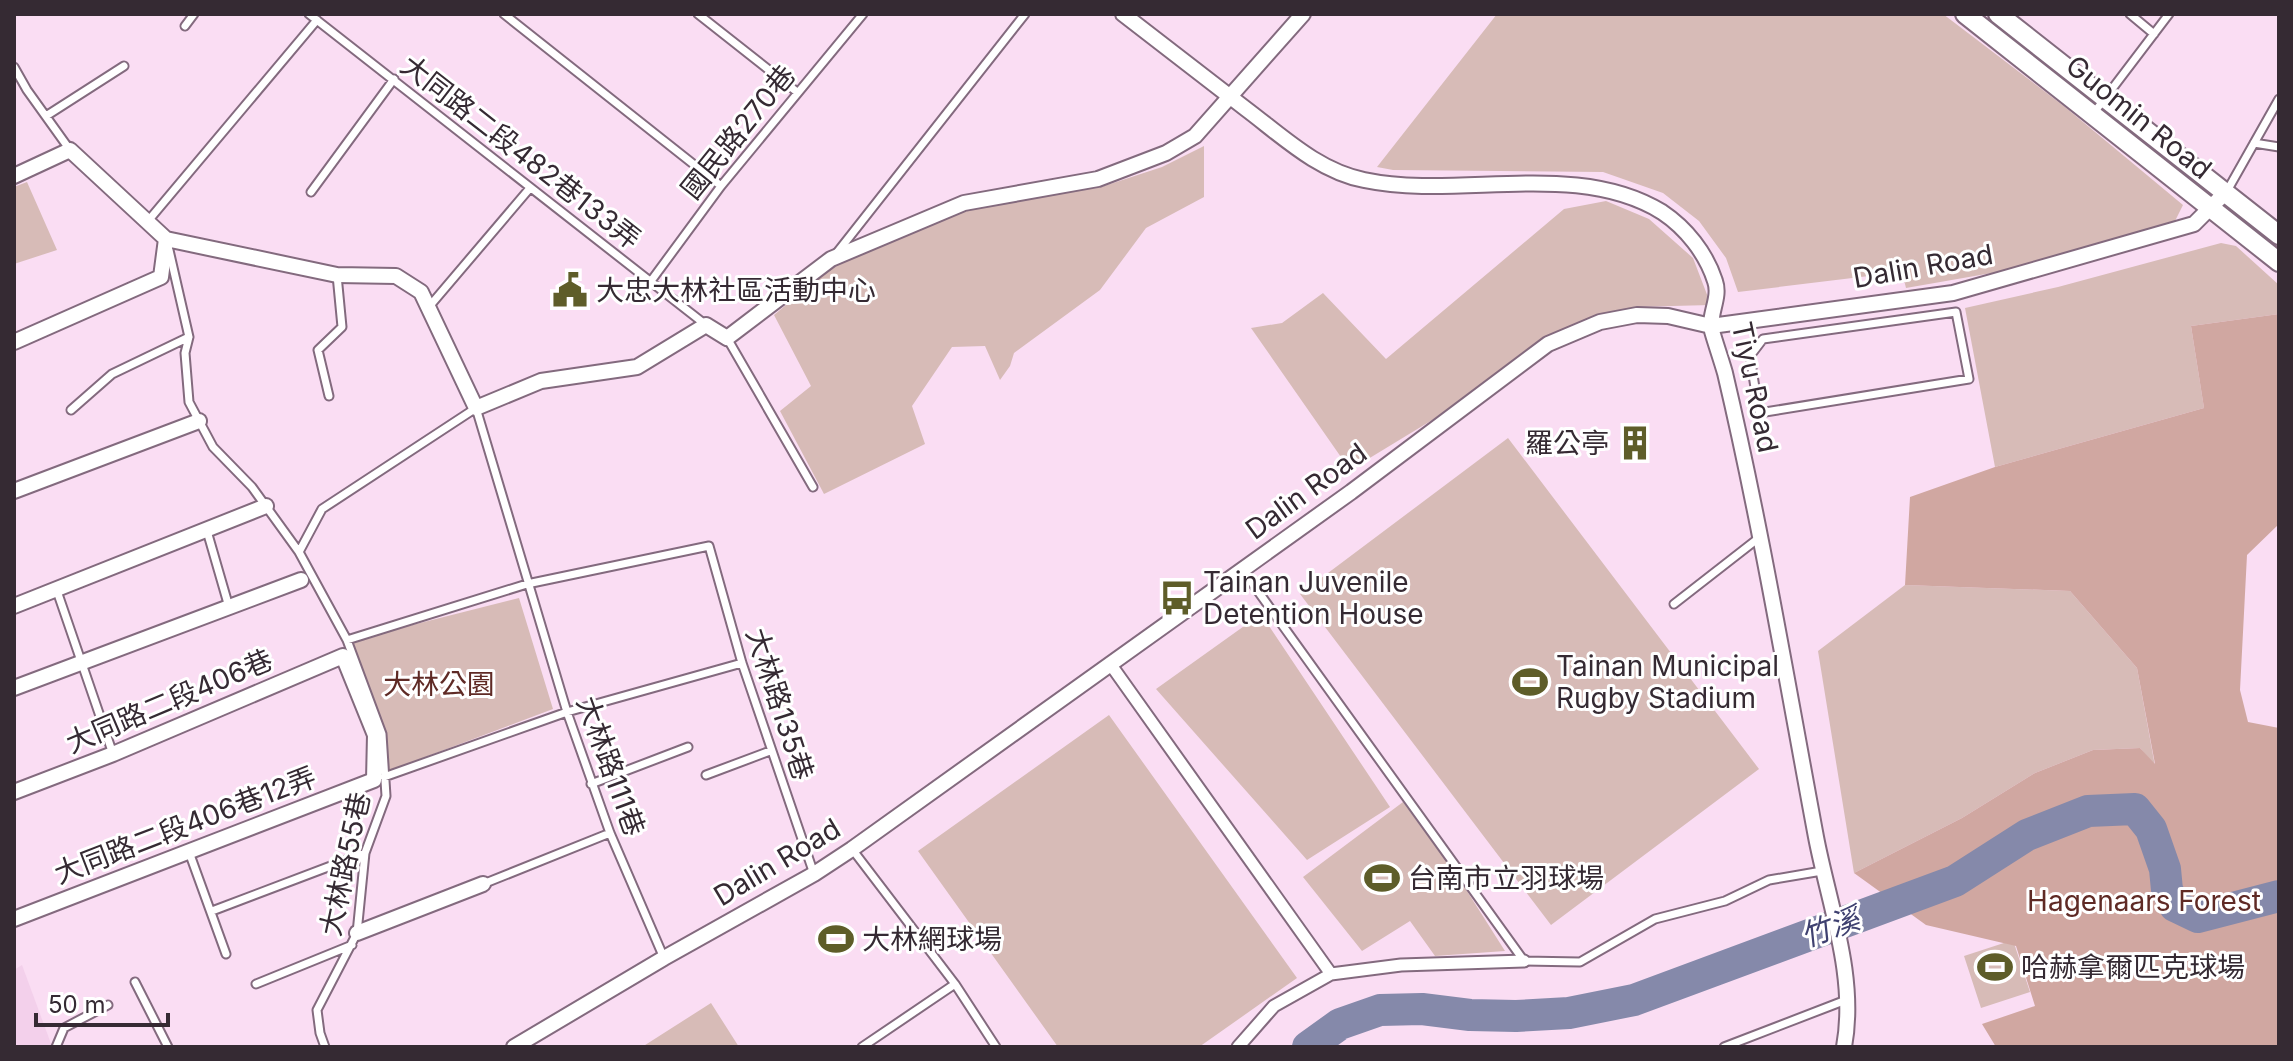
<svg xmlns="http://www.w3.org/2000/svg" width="2293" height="1061" font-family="Inter,'Noto Sans TC',sans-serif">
  <rect width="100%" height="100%" fill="#faddf3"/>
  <!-- built -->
  <path fill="#f3d0eb" d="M22,965L50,1041L52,1047H14V970Z"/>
  <!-- green -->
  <path fill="#d7bbb7" d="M1497,14H1943L2065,107L2183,205L2173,225L2026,267L1906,288L1902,272L1738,292L1726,258L1699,221L1663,193L1603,172L1393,170L1377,167Z
    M1204,146V197L1146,228L1100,290L1014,353L1010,366L1000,380L985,346L952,347L912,406L925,444L824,494L780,411L811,386L774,315L836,263L964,208L1047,191L1098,188L1162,167Z
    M27,182L57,250L14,264V187Z
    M1606,201L1649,219L1693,258L1711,305L1633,307L1548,338L1470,397L1350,470L1251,328L1282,323L1323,293L1386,359L1564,209Z
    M2221,243L2236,246L2279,285V314L2191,326L2204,408L1995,467L1965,308L2058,287Z
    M1508,438L1759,769L1551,925L1300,594Z
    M1905,585L2070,591L2137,668L2155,766L2140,748L2093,750L2035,773L1962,818L1854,873L1818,651Z
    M519,598L553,709L388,771L349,641Z
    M1261,614L1390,807L1307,860L1156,689Z
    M1109,715L1297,978L1199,1047H1058L918,851Z
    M1403,802L1460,880L1505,951L1435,956L1410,921L1362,951L1303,877Z
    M2013,940L2030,992L1981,1008L1964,956Z
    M711,1003L739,1047H642Z"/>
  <!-- forest -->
  <path fill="#d0a7a1" d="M2279,314V524L2247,555L2240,690L2248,722L2279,728V1047H1996L1982,1024L2035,1006L2016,946L1926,925L1854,873L1962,818L2035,773L2093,750L2140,748L2155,764L2137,668L2070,591L1905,585L1910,497L1995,467L2204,408L2191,326Z"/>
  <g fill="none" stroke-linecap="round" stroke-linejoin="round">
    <!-- river -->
    <path stroke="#8589aa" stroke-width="32" d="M1308,1047L1340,1024L1380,1010L1422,1009L1470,1015L1516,1016L1569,1013L1634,1000L1955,881L2027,835L2088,811L2135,809L2151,829L2165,869L2167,890L2175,906L2198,917L2279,896"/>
    <!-- service casing -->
    <g stroke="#836a7e" stroke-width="11">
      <path id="service" d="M309,14L706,325
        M504,14L721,186
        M698,14L797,92
        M2130,14L2154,34
        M185,26L194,14
        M14,67L27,90L70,150
        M2093,114L2169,14
        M46,116L124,66
        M2254,143L2279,147
        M2227,191L2279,99
        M311,192L394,79
        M148,221L317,20
        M169,250L189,337L185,353L189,402L213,447L252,487L299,552L347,640L382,734L386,796L365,853L357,933L317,1010L320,1033L325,1047
        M836,254L1025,14
        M651,281L721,186L863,14
        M428,308L530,188
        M1956,312L1969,379L1759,413L1750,356L1763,339Z
        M727,338L813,487
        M329,396L318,350L342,327L337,275
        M71,410L112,374L189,337
        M207,531L229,607
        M299,552L322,509L476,408L567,712L610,833L664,958
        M1242,569L1524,961L1580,962L1655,919L1725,901L1769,880L1822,871
        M57,591L113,754
        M1674,604L1760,537
        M347,640L527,584L709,546L742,663L814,874
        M706,775L770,751
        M384,777L567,712L742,663
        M591,784L688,747
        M852,849L955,984L862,1047
        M189,852L226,954
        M488,882L610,833
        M212,911L365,853
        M135,982L168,1047
        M256,984L352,945
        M955,984L996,1047
        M56,1047L64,1028L108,1005
        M1724,1047L1846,1000"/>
    </g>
    <!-- pedestrian casing -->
    <g stroke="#836a7e" stroke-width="15">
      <path id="pedestrian" d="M1111,665L1331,974
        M1238,1047L1274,1006L1331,974L1401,965L1524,961"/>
    </g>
    <!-- minor casing -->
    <g stroke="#836a7e" stroke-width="18">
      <path id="minor" d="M1123,14C1164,46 1205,77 1246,109C1282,136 1318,171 1364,180C1459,200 1576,159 1662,212C1686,228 1706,253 1715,281C1721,298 1708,314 1712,331C1716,345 1721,359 1725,373C1761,526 1787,682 1816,837C1829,905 1857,977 1844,1047
        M14,176L70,150L166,239L337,275L396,276L421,292L476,408L541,381L637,367L706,325L727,338L831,259L964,203L1098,179L1166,153L1195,136L1303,14
        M14,342L161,277L166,239
        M14,491L199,421
        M14,606L266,506
        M14,688L301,580
        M14,792L113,754L343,656L375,735L374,780L14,919
        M357,933L483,884
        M514,1047L664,958L814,874L852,849L1351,492L1548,344L1600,322L1637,315L1668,316L1711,326L1953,293L2194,224L2225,193"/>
    </g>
    <!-- tertiary casing -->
    <g stroke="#836a7e" stroke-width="22">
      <path id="tertiary" d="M1965,14L2279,262
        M1998,14L2279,235"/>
    </g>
    <!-- service -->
    <use href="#service" stroke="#fff" stroke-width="7"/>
    <!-- pedestrian -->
    <use href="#pedestrian" stroke="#fff" stroke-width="11"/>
    <!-- minor -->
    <use href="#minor" stroke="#fff" stroke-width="14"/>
    <!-- tertiary -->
    <use href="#tertiary" stroke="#fff" stroke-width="18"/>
  </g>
  <!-- icons -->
  <defs>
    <g id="civic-bare" transform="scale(2.76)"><path d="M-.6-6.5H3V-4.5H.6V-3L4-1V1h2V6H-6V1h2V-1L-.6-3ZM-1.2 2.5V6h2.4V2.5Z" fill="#5e5d29" stroke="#fff" stroke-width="2.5" paint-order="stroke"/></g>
    <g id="building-bare" transform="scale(2.76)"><path d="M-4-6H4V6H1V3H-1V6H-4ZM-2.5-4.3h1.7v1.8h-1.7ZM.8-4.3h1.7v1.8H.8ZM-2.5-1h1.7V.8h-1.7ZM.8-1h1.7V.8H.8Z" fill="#5e5d29" stroke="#fff" stroke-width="2.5" paint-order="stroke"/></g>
    <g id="bus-bare" transform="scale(2.76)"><path d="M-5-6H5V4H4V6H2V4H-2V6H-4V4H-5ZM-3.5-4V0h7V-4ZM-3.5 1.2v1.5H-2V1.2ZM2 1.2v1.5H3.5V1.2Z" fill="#5e5d29" stroke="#fff" stroke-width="2.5" paint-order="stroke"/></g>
    <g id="stadium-bare" transform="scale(2.76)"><path d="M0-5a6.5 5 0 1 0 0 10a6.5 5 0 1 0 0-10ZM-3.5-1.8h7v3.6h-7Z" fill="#5e5d29" stroke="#fff" stroke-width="2.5" paint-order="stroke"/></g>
  </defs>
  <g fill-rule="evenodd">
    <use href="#civic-bare" x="570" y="290"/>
    <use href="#building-bare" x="1635" y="443"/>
    <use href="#bus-bare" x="1177" y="598"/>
    <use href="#stadium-bare" x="1530" y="682"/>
    <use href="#stadium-bare" x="1382" y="878"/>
    <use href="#stadium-bare" x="836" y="939"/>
    <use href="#stadium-bare" x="1995" y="967"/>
  </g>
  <g text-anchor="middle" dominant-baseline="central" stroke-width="6" stroke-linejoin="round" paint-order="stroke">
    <!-- street labels -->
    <g font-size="28" fill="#352a33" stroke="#fff">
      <text transform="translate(2139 117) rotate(39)">Guomin Road</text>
      <text transform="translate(738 132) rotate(-51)">國民路270巷</text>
      <text transform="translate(521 152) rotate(38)">大同路二段482巷133弄</text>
      <text transform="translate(1923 266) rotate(-10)">Dalin Road</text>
      <text transform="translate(1755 387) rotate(78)">Tiyu Road</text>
      <text transform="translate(1306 491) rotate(-36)">Dalin Road</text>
      <text transform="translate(169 701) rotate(-23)">大同路二段406巷</text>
      <text transform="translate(780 704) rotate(72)">大林路135巷</text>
      <text transform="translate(611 766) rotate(70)">大林路111巷</text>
      <text transform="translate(185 825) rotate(-21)">大同路二段406巷12弄</text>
      <text transform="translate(777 862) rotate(-31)">Dalin Road</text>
      <text transform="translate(345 864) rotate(-78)">大林路55巷</text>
    </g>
    <!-- poi labels -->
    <g font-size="28" fill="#352a33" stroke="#fff" text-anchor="start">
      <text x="596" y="290">大忠大林社區活動中心</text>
      <text x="1609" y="443" text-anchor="end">羅公亭</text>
      <text x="1203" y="582">Tainan Juvenile<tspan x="1203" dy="32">Detention House</tspan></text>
      <text x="1556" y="666">Tainan Municipal<tspan x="1556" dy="32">Rugby Stadium</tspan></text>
      <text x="1408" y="878">台南市立羽球場</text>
      <text x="862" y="939">大林網球場</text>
      <text x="2021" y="967">哈赫拿爾匹克球場</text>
    </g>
    <!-- park labels -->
    <g font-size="28" fill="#5f2a25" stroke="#fff">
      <text x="439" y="684">大林公園</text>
      <text x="2144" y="901">Hagenaars Forest</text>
    </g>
    <!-- water labels -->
    <g font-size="30" font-style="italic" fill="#3f4170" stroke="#fff">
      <text transform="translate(1830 927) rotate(-20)">竹溪</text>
    </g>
  </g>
  <!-- border -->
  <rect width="2293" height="1061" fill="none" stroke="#352a33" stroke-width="32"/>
  <!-- scale -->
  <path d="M36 1013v12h132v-12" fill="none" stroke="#352a33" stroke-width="4"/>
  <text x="48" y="1013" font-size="24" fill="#352a33" stroke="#ffffff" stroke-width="6" paint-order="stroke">50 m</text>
</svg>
